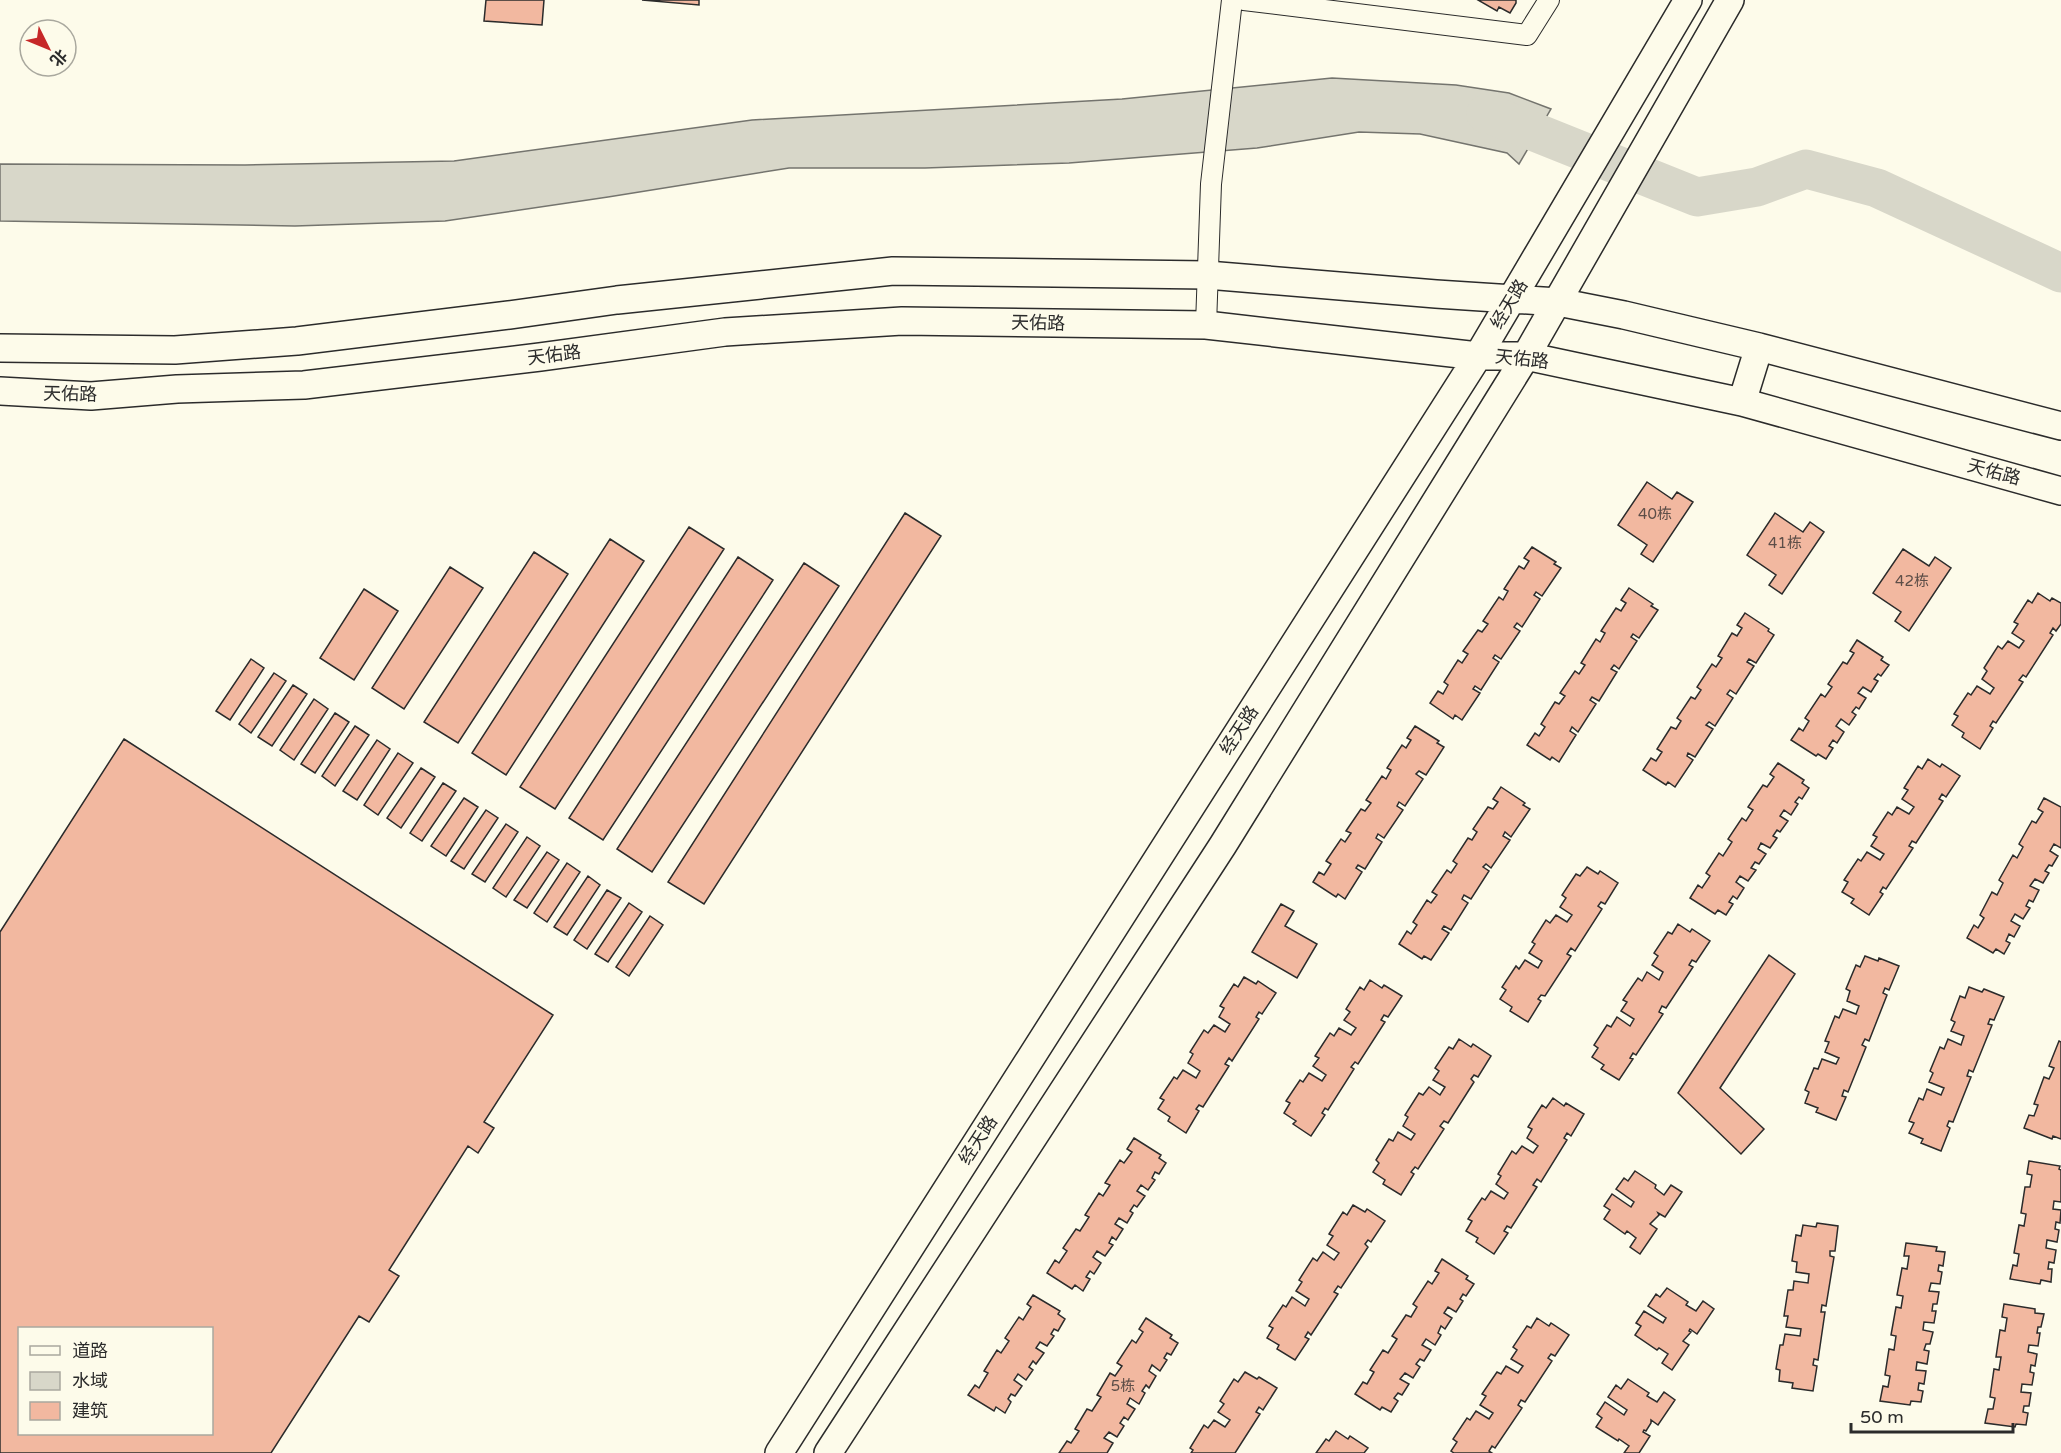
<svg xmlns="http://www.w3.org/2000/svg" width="2061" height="1453" font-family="'Varela Round','Noto Sans SC',sans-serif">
  <rect width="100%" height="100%" fill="#fdfbea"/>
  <!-- water -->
  <path fill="#d8d7c9" stroke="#74746e" stroke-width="1.5" d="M1332,78L1456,85L1509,93L1551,109L1519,164L1507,153L1420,134L1359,132L1257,148L1069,163L925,168H789L608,197L445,221L295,226L0,221V164L245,165L454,161L752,120L1122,99Z"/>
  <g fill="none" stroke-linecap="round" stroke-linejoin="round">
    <!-- river -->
    <path stroke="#d8d7c9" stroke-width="39" d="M1486,114L1492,115L1697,197L1757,187L1806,169L1877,188L2061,273"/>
  </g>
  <!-- building -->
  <path fill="#f2b8a0" stroke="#2b2b2b" stroke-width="1.5" fill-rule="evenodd" d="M486,0H544L542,25L484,21Z
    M642,0H699V5Z
    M1478,0H1516V3L1510,13L1499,7L1497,11Z
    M1647,482L1672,499L1677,492L1693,502L1653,562L1641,554L1647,545L1618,525Z
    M905,513L941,536L704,904L668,882Z
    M1775,513L1803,532L1810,522L1824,532L1782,594L1769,585L1776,575L1747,555Z
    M689,527L724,549L555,809L520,787Z
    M610,539L644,561L506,775L472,753Z
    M1532,547L1556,562L1554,564L1561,568L1542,596L1536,592L1534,595L1540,599L1522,627L1517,623L1514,627L1520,631L1501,659L1495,655L1493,658L1499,662L1481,690L1475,686L1473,689L1480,693L1462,720L1455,715L1453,719L1430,703L1438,691L1443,694L1448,685L1444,682L1458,660L1462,663L1468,654L1463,651L1478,630L1482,632L1488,624L1483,621L1499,597L1503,600L1508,591L1504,589L1519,566L1524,569L1529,561L1524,558Z
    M1903,549L1929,566L1935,557L1951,568L1909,631L1895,621L1901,612L1873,593Z
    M534,552L568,574L458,743L424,722Z
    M738,557L773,580L603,840L569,818Z
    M804,563L839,586L652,872L617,849Z
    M450,567L483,588L404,709L372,688Z
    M1629,588L1653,604L1651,606L1658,610L1639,638L1633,634L1631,637L1637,641L1619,669L1614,665L1611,669L1617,672L1599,701L1592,697L1590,700L1596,704L1578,732L1572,727L1570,731L1576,735L1559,762L1552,757L1550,760L1527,745L1535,733L1539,736L1545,727L1541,724L1555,702L1559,704L1565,696L1560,693L1575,671L1579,674L1585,665L1581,663L1596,639L1600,642L1605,633L1601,631L1616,608L1621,611L1626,603L1621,600Z
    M364,589L398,611L354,680L320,658Z
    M2038,593L2050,601L2052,598L2061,603V624L2056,631L2053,628L2050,633L2053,635L2026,677L2023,675L2019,680L2023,682L1996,723L1993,721L1990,726L1993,728L1980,749L1962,737L1964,733L1952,725L1958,716L1954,714L1968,693L1971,695L1977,686L1990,694L1994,688L1982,679L1987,671L1984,668L1998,646L2002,649L2008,641L2019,648L2024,641L2012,633L2018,624L2014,622L2028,600L2032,603Z
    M1745,613L1769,629L1768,631L1774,635L1756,663L1749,659L1747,662L1754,666L1736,694L1730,690L1727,694L1733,698L1715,726L1709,722L1706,725L1713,729L1695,757L1688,753L1687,756L1693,760L1675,787L1668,782L1666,785L1643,770L1651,758L1656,761L1662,752L1657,749L1671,727L1676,729L1681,721L1677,718L1691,697L1695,699L1701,690L1697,687L1712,664L1716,667L1722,658L1718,656L1732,633L1737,636L1742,628L1737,625Z
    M1857,640L1883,657L1881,660L1889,665L1881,676L1878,674L1874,679L1878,681L1871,692L1863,687L1858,693L1866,698L1859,709L1856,707L1852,712L1856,715L1849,725L1841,719L1836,726L1844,732L1837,743L1833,740L1829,746L1833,748L1826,759L1818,754L1816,756L1791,740L1799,728L1803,731L1809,721L1805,718L1821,694L1825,697L1832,687L1828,684L1843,662L1847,664L1854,653L1850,651Z
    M251,659L264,668L230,720L216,711Z
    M274,673L286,681L251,733L239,724Z
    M293,685L307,694L272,746L258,737Z
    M314,699L328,709L294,760L280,750Z
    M335,713L349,722L315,773L301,764Z
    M355,726L369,735L335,786L322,776Z
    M1415,726L1439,741L1437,743L1444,747L1426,775L1419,771L1416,774L1423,779L1405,806L1399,802L1397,806L1403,810L1384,838L1378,834L1376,838L1382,842L1365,869L1358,865L1356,868L1362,872L1345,899L1338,894L1336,897L1313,882L1319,872L1324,875L1331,864L1326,861L1341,839L1345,842L1351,833L1346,831L1361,809L1365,811L1371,803L1366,800L1382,776L1386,779L1391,770L1387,768L1402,745L1406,748L1411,740L1407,738Z
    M124,739L553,1015L484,1122L494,1128L478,1153L468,1146L389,1270L399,1276L369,1322L359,1316L271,1453H0V932ZM20,1328H212V1434H20Z
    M377,740L390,749L357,800L343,791Z
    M398,753L413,763L378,815L364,805Z
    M1928,759L1940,767L1942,764L1960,776L1946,797L1942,794L1939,799L1943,801L1916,843L1912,841L1909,846L1913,848L1886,889L1883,887L1880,892L1883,894L1869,915L1851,903L1854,899L1842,892L1848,882L1844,880L1858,859L1861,861L1867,852L1880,860L1884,854L1871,846L1877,837L1873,835L1888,812L1892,815L1897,807L1909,814L1914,807L1902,799L1908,790L1904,788L1918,766L1922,769Z
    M1778,763L1804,780L1802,783L1809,788L1802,799L1799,797L1795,802L1798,804L1791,815L1784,810L1780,816L1788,821L1780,832L1777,830L1773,836L1777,838L1770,848L1761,843L1758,849L1766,854L1759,864L1755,862L1751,868L1756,870L1748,881L1740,876L1736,882L1744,888L1737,899L1733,896L1729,902L1733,904L1726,915L1718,910L1715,914L1690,898L1698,885L1702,888L1710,876L1706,873L1719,853L1723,856L1732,842L1728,839L1742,818L1746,821L1753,810L1748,807L1763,785L1767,787L1774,777L1770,774Z
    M421,768L435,777L401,828L387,818Z
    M443,783L456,791L422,841L410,833Z
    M1501,787L1525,803L1523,805L1530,809L1511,837L1505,832L1503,836L1510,840L1491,868L1486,864L1483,867L1489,871L1471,899L1464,895L1462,899L1468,903L1451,930L1444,926L1442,929L1449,933L1431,960L1424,956L1422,959L1399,944L1407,931L1411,934L1417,925L1413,922L1427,900L1431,903L1437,895L1432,892L1447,870L1451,873L1457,864L1453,861L1468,838L1472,840L1477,832L1473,829L1488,807L1493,809L1498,802L1493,799Z
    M464,798L478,807L446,856L431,846Z
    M2044,798L2061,807V848L2054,844L2050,851L2058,856L2052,866L2049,865L2045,871L2049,873L2043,883L2035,879L2030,886L2039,890L2033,902L2029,900L2026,906L2030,908L2023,919L2015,914L2011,921L2020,926L2014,937L2009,934L2006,941L2010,943L2004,954L1996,949L1993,953L1967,938L1974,925L1978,928L1984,918L1980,915L1992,892L1997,895L2003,883L1999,880L2013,855L2017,858L2023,847L2019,844L2032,821L2036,823L2043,812L2038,809Z
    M486,810L498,818L464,869L451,861Z
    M506,824L518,832L485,882L472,874Z
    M527,837L540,846L506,897L493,888Z
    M547,852L559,860L527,908L514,900Z
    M567,863L580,872L547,922L534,913Z
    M1587,867L1598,874L1600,871L1618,883L1605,904L1601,902L1598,906L1602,909L1575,951L1571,948L1567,954L1571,956L1545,996L1541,995L1538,999L1541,1001L1528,1022L1510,1011L1512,1007L1500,999L1506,990L1502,987L1516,966L1519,969L1525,960L1538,968L1542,961L1529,953L1535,944L1532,942L1546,920L1550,923L1556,915L1567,922L1572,915L1560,907L1566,898L1562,895L1576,874L1580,876Z
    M588,876L600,885L567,935L554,927Z
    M607,890L621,898L587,949L574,940Z
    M629,903L642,912L608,962L595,954Z
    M1281,904L1294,911L1285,926L1317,944L1297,978L1252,952Z
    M650,916L663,925L629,976L616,967Z
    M1678,924L1690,932L1692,929L1710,941L1696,962L1692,960L1689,965L1693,967L1666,1008L1662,1006L1659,1012L1663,1014L1636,1055L1633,1053L1630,1058L1633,1059L1619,1080L1601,1069L1604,1065L1592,1057L1598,1048L1594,1045L1607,1025L1611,1027L1617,1017L1630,1026L1634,1019L1621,1011L1627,1002L1623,1000L1638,978L1642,981L1647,972L1659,980L1663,972L1652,965L1658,956L1654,953L1668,932L1672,934Z
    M1769,955L1795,974L1720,1088L1764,1129L1741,1154L1678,1093Z
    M1865,956L1878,961L1879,958L1899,966L1889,990L1885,988L1883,993L1887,995L1869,1041L1865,1039L1862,1045L1866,1047L1848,1092L1844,1090L1842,1096L1846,1097L1836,1120L1816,1112L1818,1108L1805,1103L1809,1092L1805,1090L1814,1068L1818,1069L1822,1059L1836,1064L1839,1058L1825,1052L1829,1042L1825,1041L1835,1016L1839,1018L1843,1009L1856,1014L1859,1006L1847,1001L1850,991L1846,989L1856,965L1860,967Z
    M1244,977L1256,984L1258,981L1276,993L1262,1014L1259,1012L1256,1017L1259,1019L1232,1061L1229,1058L1225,1064L1229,1066L1203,1107L1199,1105L1196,1109L1199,1111L1186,1133L1168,1121L1170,1117L1158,1109L1164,1100L1160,1098L1174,1077L1177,1079L1183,1070L1196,1078L1200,1071L1188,1063L1193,1054L1190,1052L1204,1030L1208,1033L1214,1025L1225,1032L1230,1024L1219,1017L1224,1008L1220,1006L1234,984L1238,987Z
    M1370,980L1382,988L1384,985L1402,996L1388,1017L1384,1015L1381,1020L1385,1022L1358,1064L1355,1062L1351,1067L1354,1069L1328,1110L1325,1108L1322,1113L1325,1115L1311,1136L1293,1124L1296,1121L1284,1113L1290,1103L1286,1101L1300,1080L1303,1082L1309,1073L1322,1081L1326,1075L1313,1066L1319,1058L1315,1056L1330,1033L1334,1036L1339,1028L1351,1035L1356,1028L1344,1020L1350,1012L1346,1009L1360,987L1364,990Z
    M1969,987L1982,992L1984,989L2004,997L1994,1020L1990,1019L1988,1024L1992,1025L1973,1072L1969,1070L1967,1076L1971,1077L1953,1122L1949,1121L1947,1126L1950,1128L1941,1151L1921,1143L1923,1139L1909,1133L1914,1123L1909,1121L1919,1098L1923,1100L1927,1089L1941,1095L1944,1088L1929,1082L1933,1073L1930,1071L1940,1047L1944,1049L1948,1039L1961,1045L1964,1036L1951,1031L1955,1022L1951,1020L1960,996L1965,998Z
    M1459,1039L1471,1047L1473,1044L1491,1056L1478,1077L1474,1075L1471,1079L1474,1082L1448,1123L1444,1121L1440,1126L1444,1129L1418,1169L1415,1167L1411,1172L1414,1174L1401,1195L1383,1184L1385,1180L1373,1172L1379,1163L1376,1160L1389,1139L1393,1141L1398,1132L1411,1140L1415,1134L1403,1126L1408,1117L1405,1115L1419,1093L1423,1095L1429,1087L1440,1095L1445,1087L1433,1080L1439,1071L1435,1068L1449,1047L1453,1049Z
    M2059,1041L2061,1042V1139L2053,1136L2052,1139L2024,1128L2029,1115L2034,1116L2038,1105L2034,1104L2044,1077L2049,1079L2054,1068L2049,1066Z
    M1553,1098L1564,1106L1566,1103L1584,1114L1571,1136L1567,1133L1564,1138L1567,1140L1541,1182L1537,1179L1533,1185L1537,1187L1511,1228L1507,1226L1504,1231L1508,1233L1494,1254L1476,1242L1478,1238L1466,1231L1472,1221L1468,1219L1482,1198L1485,1200L1491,1191L1504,1199L1508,1193L1496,1184L1501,1176L1498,1174L1512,1151L1516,1154L1522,1146L1533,1153L1538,1146L1527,1138L1532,1129L1528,1127L1542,1105L1546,1108Z
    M1134,1138L1161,1155L1159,1158L1166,1163L1159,1174L1155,1172L1152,1178L1155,1180L1148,1190L1141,1185L1137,1191L1145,1196L1137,1207L1134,1205L1130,1211L1133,1213L1127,1223L1119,1218L1115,1224L1123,1229L1116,1240L1112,1237L1109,1243L1113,1245L1105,1256L1097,1251L1093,1257L1101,1263L1094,1274L1090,1271L1086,1277L1090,1279L1083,1291L1075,1285L1072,1289L1047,1273L1055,1260L1059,1263L1067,1251L1063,1248L1076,1229L1080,1231L1089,1217L1085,1215L1099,1193L1103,1196L1110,1185L1105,1183L1120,1160L1124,1163L1132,1152L1127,1149Z
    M2029,1161L2060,1166L2059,1169L2061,1170V1202L2054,1201L2053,1209L2061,1210L2060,1223L2056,1222L2055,1229L2059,1230L2057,1242L2047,1240L2046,1248L2056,1250L2054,1263L2049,1262L2048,1269H2052L2051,1282L2041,1280L2040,1284L2010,1279L2013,1265L2017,1266L2019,1254L2014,1253L2019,1225L2024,1226L2026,1214L2021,1213L2025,1187H2030L2032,1175L2027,1174Z
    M1635,1171L1656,1185L1655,1188L1664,1195L1671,1185L1682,1192L1665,1217L1658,1213L1659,1215L1650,1224L1657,1229L1640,1254L1630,1247L1636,1238L1627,1231L1625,1234L1604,1219L1610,1210L1604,1206L1612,1194L1631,1207L1634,1202L1616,1189L1624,1178L1628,1181Z
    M1353,1205L1365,1212L1367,1209L1385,1221L1371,1242L1368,1240L1365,1244L1368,1247L1341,1288L1338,1286L1334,1292L1338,1294L1311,1335L1308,1332L1305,1337L1309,1339L1295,1360L1277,1349L1279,1345L1267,1338L1273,1328L1269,1326L1283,1305L1286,1307L1292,1297L1305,1306L1309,1299L1296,1291L1302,1282L1299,1280L1313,1258L1317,1261L1323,1252L1334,1260L1339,1253L1327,1245L1333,1236L1329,1234L1343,1212L1347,1215Z
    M1817,1223L1838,1226L1835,1251H1830V1256L1834,1257L1826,1306L1822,1305L1821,1312H1825L1818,1360L1814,1359L1813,1365L1817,1366L1813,1391L1792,1388L1793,1383L1779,1381L1780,1370L1776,1369L1780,1345H1783L1785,1334L1800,1336L1801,1329L1786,1327L1788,1316H1784L1788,1290H1793L1794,1281L1808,1283L1809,1274L1796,1272L1797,1262L1792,1261L1796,1235L1801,1236L1803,1225L1816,1227Z
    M1906,1243L1937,1247L1936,1251L1945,1252L1943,1266L1939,1265L1938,1271L1942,1272L1940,1284L1931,1283L1929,1291L1939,1292L1937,1304H1933L1932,1311H1936L1934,1323L1924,1322L1923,1330L1933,1332L1930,1344H1926L1924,1350L1929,1351L1927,1364L1917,1362L1916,1370L1926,1371L1924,1384L1919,1383L1918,1390L1923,1391L1921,1402L1911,1401L1910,1405L1880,1401L1883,1386L1888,1387L1890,1376L1885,1375L1889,1349L1894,1350L1896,1336L1891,1335L1896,1307L1901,1308L1903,1296L1897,1295L1902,1268L1907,1269L1909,1256H1904Z
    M1442,1259L1468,1276L1466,1279L1474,1284L1466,1296L1463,1294L1460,1299L1463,1301L1456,1312L1448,1307L1444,1313L1452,1318L1445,1329L1441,1326L1438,1333L1441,1335L1435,1345L1426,1339L1422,1345L1431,1350L1424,1361L1420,1359L1416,1364L1420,1367L1413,1378L1405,1373L1400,1379L1409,1384L1402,1395L1398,1393L1394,1398L1398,1401L1391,1412L1382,1407L1380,1410L1355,1394L1363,1382L1367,1384L1374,1372L1370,1370L1383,1350L1388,1353L1397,1339L1392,1336L1406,1315L1411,1317L1417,1307L1413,1304L1428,1281L1432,1284L1439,1273L1435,1271Z
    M1667,1288L1688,1302L1686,1305L1696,1311L1703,1301L1714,1309L1697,1334L1690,1329L1689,1331L1691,1332L1683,1341L1689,1345L1672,1370L1662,1363L1668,1354L1659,1348L1657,1350L1635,1335L1641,1326L1636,1323L1644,1311L1663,1323L1666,1318L1648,1306L1656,1294L1660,1297Z
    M1033,1295L1060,1311L1058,1314L1065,1319L1058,1331L1054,1329L1051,1334L1054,1336L1047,1346L1040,1342L1036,1348L1044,1353L1036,1364L1033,1361L1029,1367L1033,1370L1026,1380L1018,1374L1014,1380L1022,1386L1015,1396L1011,1394L1008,1399L1011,1402L1005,1413L996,1407L994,1411L968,1395L975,1385L979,1388L988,1373L984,1371L997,1350L1001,1353L1009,1341L1005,1338L1019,1317L1023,1320L1031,1307L1027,1304Z
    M2004,1304L2035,1309V1313L2044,1314L2041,1327H2038L2037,1333H2040L2038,1346L2029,1345L2028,1352L2037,1354L2035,1366L2031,1365L2030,1372L2034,1373L2032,1385L2022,1384L2021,1392L2031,1393L2029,1406H2024L2023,1412L2028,1413L2026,1425L2016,1424L2015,1427L1985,1423L1988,1409H1993L1995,1398L1990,1397L1994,1369L1999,1370L2001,1357H1996L2000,1330L2005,1331L2007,1318L2002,1317Z
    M1146,1318L1172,1335L1170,1338L1178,1343L1171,1355L1167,1353L1164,1358L1167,1360L1160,1371L1152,1365L1149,1371L1156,1376L1149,1388L1146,1385L1142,1391L1145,1393L1139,1404L1130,1398L1127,1404L1135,1409L1128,1420L1124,1417L1120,1423L1124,1426L1117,1437L1109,1432L1104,1438L1113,1443L1107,1453H1059L1067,1441L1071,1443L1079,1431L1075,1429L1087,1409L1092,1411L1101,1397L1097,1395L1110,1373L1115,1376L1122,1366L1117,1363L1132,1340L1136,1343L1143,1332L1139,1329Z
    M1537,1318L1549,1326L1551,1323L1569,1335L1555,1356L1551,1354L1548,1358L1552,1361L1525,1402L1521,1400L1518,1405L1522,1408L1495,1448L1492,1446L1489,1451L1492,1453H1454L1451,1451L1457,1442L1453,1439L1467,1418L1470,1420L1476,1411L1489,1419L1493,1413L1480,1405L1486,1396L1482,1394L1497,1372L1501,1374L1506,1366L1518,1373L1523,1366L1511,1359L1517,1350L1513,1347L1527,1326L1531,1328Z
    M1245,1372L1257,1379L1259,1377L1277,1388L1263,1410L1259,1407L1256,1412L1260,1414L1235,1453H1191L1193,1450L1190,1448L1204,1425L1208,1428L1214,1420L1225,1427L1230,1420L1218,1412L1224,1404L1220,1401L1234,1379L1238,1382Z
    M1628,1379L1649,1393L1647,1396L1657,1402L1664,1392L1675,1400L1658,1425L1651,1420V1423L1646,1431L1644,1430L1643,1432L1650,1436L1639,1453H1624L1629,1446L1619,1439L1618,1441L1596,1427L1602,1418L1597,1414L1605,1402L1624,1415L1627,1410L1608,1397L1616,1385L1621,1389Z
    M1336,1431L1348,1439L1350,1436L1368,1448L1364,1453H1316L1326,1439L1329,1441Z"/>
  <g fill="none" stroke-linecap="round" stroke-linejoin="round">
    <!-- minor casing -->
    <g stroke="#2b2b2b" stroke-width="22">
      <path id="minor" d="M1244,0L1527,35L1549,0
        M1206,325L1211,184L1232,0"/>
    </g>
    <!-- secondary casing -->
    <g stroke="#2b2b2b" stroke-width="30">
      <path id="secondary" d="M0,348L175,350L297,341L509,315L617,300L893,271L1207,275L1436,294L1558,302L1624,315L1759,347L2061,426
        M0,391L91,396L177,389L304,385L540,357L725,332L902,321L1206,325L1478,356H1526L1742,402L2061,491
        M1742,402L1759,347
        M779,1453L1478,356L1688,0
        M828,1453L1223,845L1526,356L1730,0"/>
    </g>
    <!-- minor -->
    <use href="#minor" stroke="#fdfbea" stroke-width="20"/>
    <!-- secondary -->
    <use href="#secondary" stroke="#fdfbea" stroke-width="27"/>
  </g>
  <g text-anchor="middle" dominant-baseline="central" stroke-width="4.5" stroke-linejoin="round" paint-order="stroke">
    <!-- number labels -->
    <g font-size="15" fill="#5d4e48">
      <text x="1655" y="514">40栋</text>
      <text x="1785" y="543">41栋</text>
      <text x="1912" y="581">42栋</text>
      <text x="1123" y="1386">5栋</text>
    </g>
    <!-- street labels -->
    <g font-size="18" fill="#2b2b2b" stroke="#fdfbea">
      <text transform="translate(1509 304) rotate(-59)">经天路</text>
      <text transform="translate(1038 323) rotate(1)">天佑路</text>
      <text transform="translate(554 355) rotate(-7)">天佑路</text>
      <text transform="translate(1522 359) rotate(6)">天佑路</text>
      <text transform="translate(70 394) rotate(1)">天佑路</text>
      <text transform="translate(1994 472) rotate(15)">天佑路</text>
      <text transform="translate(1239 730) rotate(-57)">经天路</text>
      <text transform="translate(978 1140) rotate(-57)">经天路</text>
    </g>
  </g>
  <!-- legend -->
  <rect x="18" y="1327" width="195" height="108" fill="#fdfbea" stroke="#a9a89e" stroke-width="1.5"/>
  <rect x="30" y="1346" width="30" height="9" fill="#fdfbea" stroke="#a9a89e" stroke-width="1.5"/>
  <text x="72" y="1357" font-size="18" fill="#2b2b2b">道路</text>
  <rect x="30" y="1372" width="30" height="18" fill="#d8d7c9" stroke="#a9a89e" stroke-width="1.5"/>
  <text x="72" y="1387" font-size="18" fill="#2b2b2b">水域</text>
  <rect x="30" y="1402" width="30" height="18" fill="#f2b8a0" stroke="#a9a89e" stroke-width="1.5"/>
  <text x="72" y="1417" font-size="18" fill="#2b2b2b">建筑</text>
  <!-- north arrow -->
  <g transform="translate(48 48) rotate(133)"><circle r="28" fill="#fdfbea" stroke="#a9a89e" stroke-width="1.5"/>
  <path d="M0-4.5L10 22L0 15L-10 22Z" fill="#c62828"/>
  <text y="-9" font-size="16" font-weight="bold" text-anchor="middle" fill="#2b2b2b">北</text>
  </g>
  <!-- scale -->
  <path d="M1851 1423v9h162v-9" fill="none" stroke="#2b2b2b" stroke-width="3"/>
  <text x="1860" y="1423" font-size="18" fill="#2b2b2b" stroke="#fdfbea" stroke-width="4.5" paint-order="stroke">50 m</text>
</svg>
